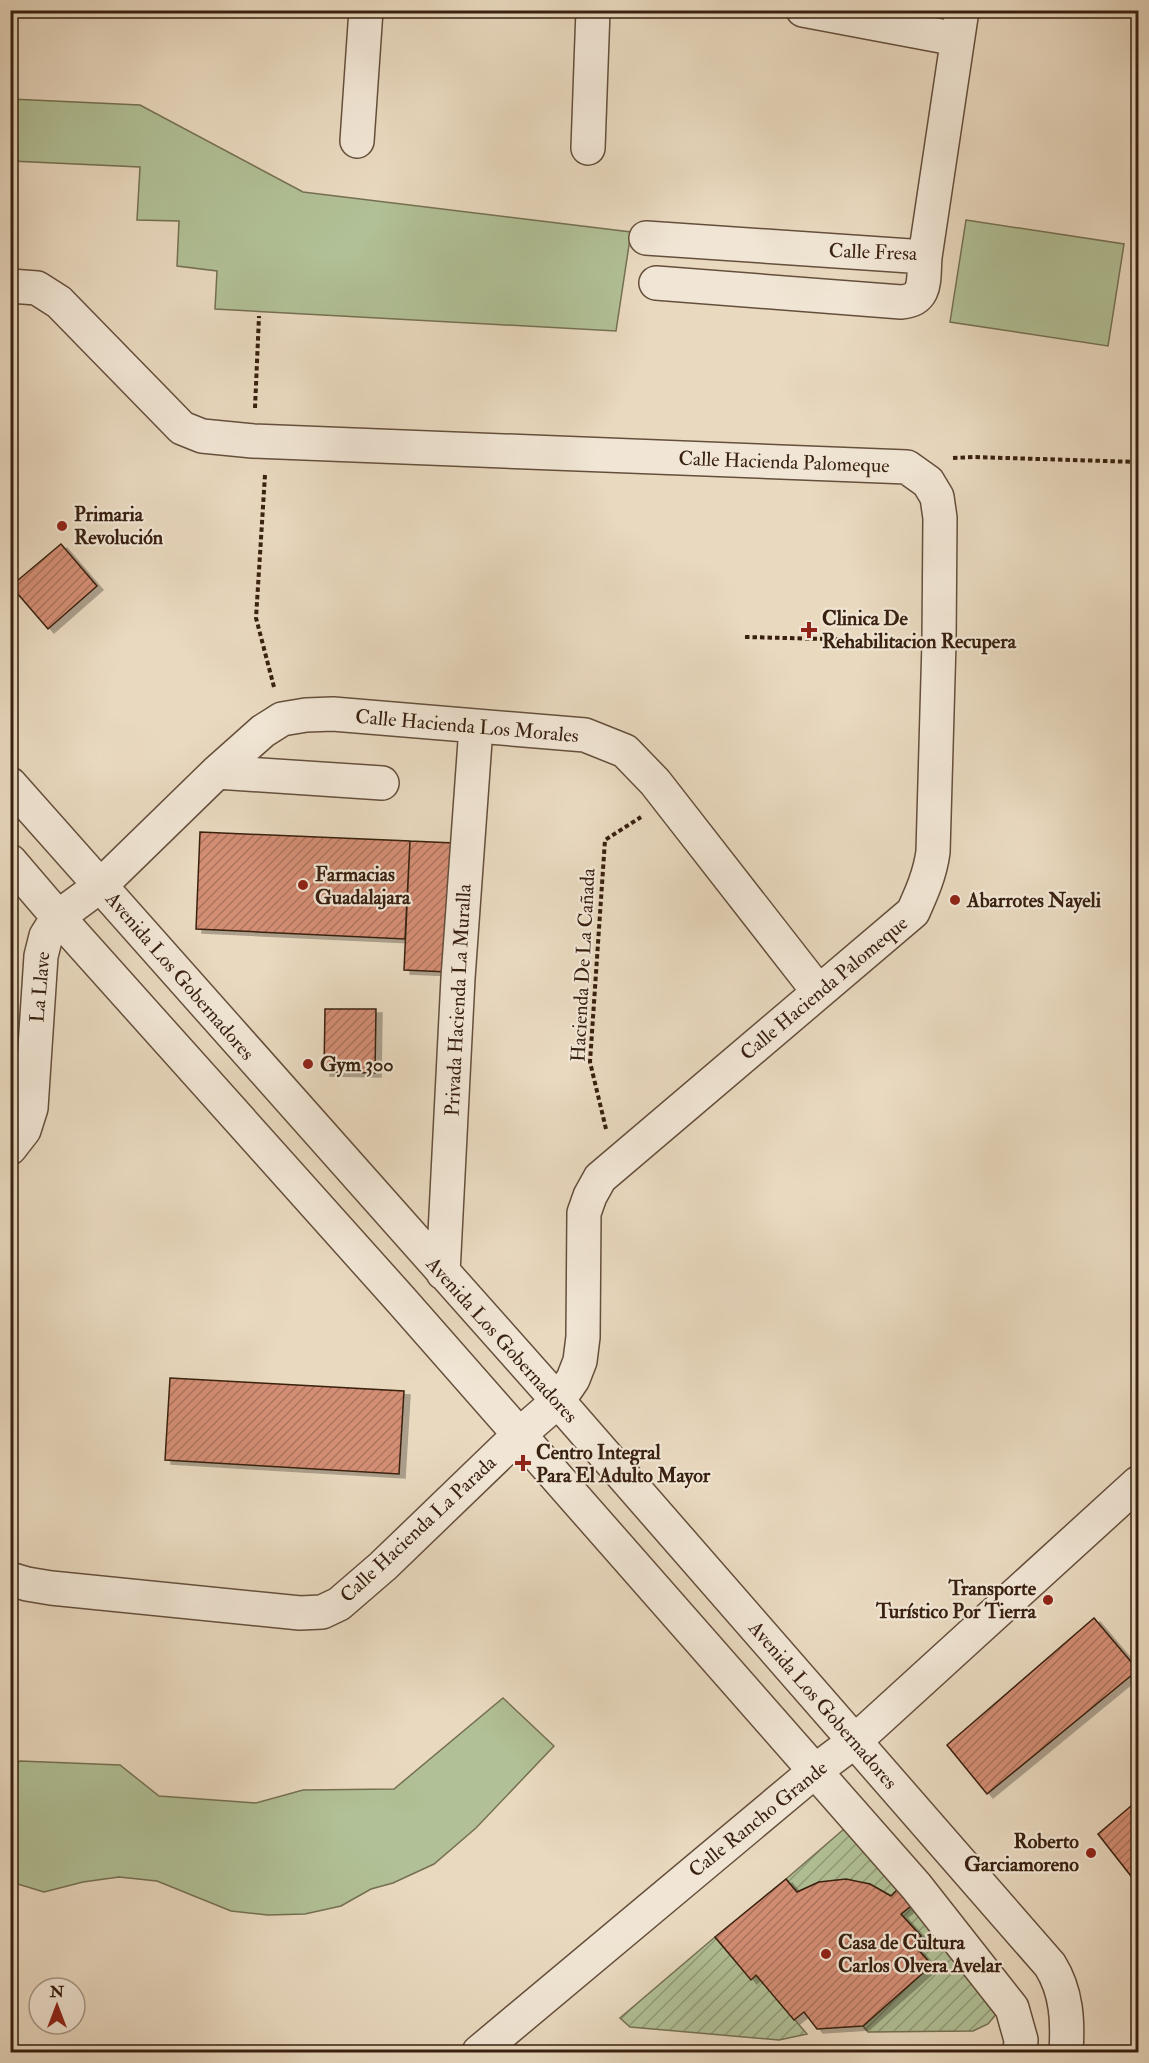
<svg xmlns="http://www.w3.org/2000/svg" width="1149" height="2063" font-family="'IM FELL Double Pica',serif">
  <defs>
    <pattern id="garden-furrows" width="10" height="10" patternUnits="userSpaceOnUse" patternTransform="scale(1.5)"><rect width="10" height="10" fill="#b1c096"/><path d="M-1 1l2-2M0 10L10 0M9 11l2-2" fill="none" stroke="#919c79"/></pattern>
    <pattern id="building-hatch" width="6" height="6" patternUnits="userSpaceOnUse" patternTransform="scale(1.5)"><rect width="6" height="6" fill="#d48e75"/><path d="M-1 1l2-2M0 6l6-6M5 7l2-2" fill="none" stroke="#ad745f"/></pattern>
    <filter id="shadow"><feDropShadow dx="6" dy="4" stdDeviation="0" flood-color="#0004"/></filter>
  </defs>
  <rect width="100%" height="100%" fill="#e9d9bf"/>
  <filter id="stains"><feTurbulence type="fractalNoise" baseFrequency=".00333" numOctaves="4"/><feColorMatrix values="0 0 0 0 .2 0 0 0 0 .09 0 0 0 0 .02 0 0 0 .5 -.17"/></filter>
  <radialGradient id="worn" r=".72"><stop offset=".6" stop-color="#630" stop-opacity="0"/><stop offset="1" stop-color="#630" stop-opacity=".3"/></radialGradient>
  <!-- green -->
  <path fill="#b1c096" stroke="#757053" stroke-width="1.5" d="M11,99L140,105L303,192L631,232L616,331L215,309L217,271L177,266L179,221L137,220L140,167L11,161Z
    M966,220L1124,244L1108,346L950,322Z
    M503,1698L554,1746L476,1828L434,1864L393,1883L371,1889L341,1906L305,1914L268,1915L231,1911L157,1881L119,1877L83,1882L44,1892L11,1882V1768L20,1761L120,1765L159,1796L256,1803L303,1790L394,1789Z"/>
  <!-- garden -->
  <path fill="url(#garden-furrows)" stroke="#757053" stroke-width="1.5" d="M844,1829L897,1890L891,1896L870,1884L819,1882L797,1892L786,1879Z
    M911,1906L998,2012L988,2024L973,2031L868,2032L863,2026L932,1965L913,1944L921,1936L901,1914Z
    M715,1937L751,1979L756,1975L807,2034L779,2040L630,2027L620,2018Z"/>
  <!-- building -->
  <path fill="url(#building-hatch)" stroke="#392110" stroke-width="1.5" filter="url(#shadow)" d="M61,544L97,586L48,629L11,586Z
    M200,832L410,841L405,939L196,929Z
    M410,841L454,843L448,972L404,970Z
    M325,1009H376L375,1073L324,1072Z
    M170,1378L404,1391L399,1474L165,1460Z
    M1094,1618L1138,1670L987,1794L947,1745Z
    M1138,1800V1885L1098,1834Z
    M786,1879L797,1892L819,1882L846,1879L870,1884L891,1896L897,1890L911,1906L901,1914L921,1936L913,1944L932,1965L863,2026L817,2029L804,2012L794,2020L756,1975L751,1980L715,1937Z"/>
  <g fill="none" stroke-linecap="round" stroke-linejoin="round">
    <!-- minor casing -->
    <g stroke="#654f3c" stroke-width="36">
      <path id="minor" d="M803,10L957,39
        M357,141L366,10
        M588,148L593,10
        M646,238L925,257L962,10
        M656,283L901,302C928,300 923,279 925,257
        M10,286L37,288L59,302L182,428L202,436L253,441L907,467L928,482L937,497L940,518L939,642L933,852C930,874 922,892 913,912L600,1178L590,1196L584,1213L583,1337L580,1361L573,1379L558,1401L520,1434L383,1566L339,1604L322,1612L300,1613L51,1588L27,1584L10,1579
        M217,772L382,783
        M10,784L558,1401L1050,1965C1067,1992 1068,2022 1066,2052
        M10,861L58,917L401,1300L916,1886L1012,2008L1021,2040L1020,2052
        M10,1148L24,1130L31,1108L41,956L46,936L58,917L100,886L217,772L263,731L282,719L306,715L333,714L585,735L625,751L655,782L818,991
        M443,1273L458,978L476,727
        M479,2052L815,1771L855,1741L1138,1483"/>
    </g>
    <!-- path -->
    <path stroke="#392110" stroke-width="4" stroke-dasharray="4.5 3" stroke-linecap="butt" d="M255,408L259,316
      M953,458L973,457L1138,462
      M265,475L256,618L274,687
      M745,637L906,641
      M606,1129L590,1062L605,840L641,817"/>
    <!-- minor -->
    <use href="#minor" stroke="#f1e6d5" stroke-width="33"/>
  </g>
  <!-- markers -->
  <g fill="#8f2418" stroke="#f1e6d5" stroke-width="2">
    <circle cx="62" cy="526" r="6"/>
    <path d="M806 621h6v6h6v6h-6v6h-6v-6h-6v-6h6z"/>
    <circle cx="303" cy="885" r="6"/>
    <circle cx="955" cy="900" r="6"/>
    <circle cx="308" cy="1064" r="6"/>
    <path d="M520 1454h6v6h6v6h-6v6h-6v-6h-6v-6h6z"/>
    <circle cx="1048" cy="1600" r="6"/>
    <circle cx="1091" cy="1853" r="6"/>
    <circle cx="826" cy="1954" r="6"/>
  </g>
  <g text-anchor="middle" dominant-baseline="central" stroke-width="4.5" stroke-linejoin="round" paint-order="stroke">
    <!-- street labels -->
    <g font-size="20" fill="#392110" stroke="#f1e6d5">
      <text transform="translate(873 252) rotate(2)">Calle Fresa</text>
      <text transform="translate(784 462) rotate(2)">Calle Hacienda Palomeque</text>
      <text transform="translate(467 726) rotate(5)">Calle Hacienda Los Morales</text>
      <text transform="translate(583 965) rotate(-87)">Hacienda De La Cañada</text>
      <text transform="translate(180 976) rotate(49)">Avenida Los Gobernadores</text>
      <text transform="translate(40 987) rotate(-85)">La Llave</text>
      <text transform="translate(824 988) rotate(-40)">Calle Hacienda Palomeque</text>
      <text transform="translate(458 1000) rotate(-87)">Privada Hacienda La Muralla</text>
      <text transform="translate(502 1340) rotate(48)">Avenida Los Gobernadores</text>
      <text transform="translate(418 1529) rotate(-43)">Calle Hacienda La Parada</text>
      <text transform="translate(823 1705) rotate(49)">Avenida Los Gobernadores</text>
      <text transform="translate(758 1819) rotate(-39)">Calle Rancho Grande</text>
    </g>
    <!-- poi labels -->
    <g font-size="20" font-weight="bold" fill="#392110" stroke="#f1e6d5" text-anchor="start">
      <text x="74" y="514">Primaria<tspan x="74" dy="23">Revolución</tspan></text>
      <text x="822" y="618">Clinica De<tspan x="822" dy="23">Rehabilitacion Recupera</tspan></text>
      <text x="315" y="874">Farmacias<tspan x="315" dy="23">Guadalajara</tspan></text>
      <text x="967" y="900">Abarrotes Nayeli</text>
      <text x="320" y="1064">Gym 300</text>
      <text x="536" y="1452">Centro Integral<tspan x="536" dy="23">Para El Adulto Mayor</tspan></text>
      <text x="1036" y="1588" text-anchor="end">Transporte<tspan x="1036" dy="23">Turístico Por Tierra</tspan></text>
      <text x="1079" y="1841" text-anchor="end">Roberto<tspan x="1079" dy="23">Garciamoreno</tspan></text>
      <text x="838" y="1942">Casa de Cultura<tspan x="838" dy="23">Carlos Olvera Avelar</tspan></text>
    </g>
  </g>
  <!-- margin -->
  <rect width="1149" height="2063" fill="none" stroke="#e9d9bf" stroke-width="36"/>
  <rect x="12" y="12" width="1125" height="2039" fill="none" stroke="#392110" stroke-width="3"/>
  <rect x="18" y="18" width="1113" height="2027" fill="none" stroke="#392110" stroke-width="1.5"/>
  <!-- north arrow -->
  <g transform="translate(57 2006)"><circle r="28" fill="#f1e6d5" stroke="#a79786" stroke-width="1.5"/>
  <path d="M0-4.5L10 22L0 15L-10 22Z" fill="#8f2418"/>
  <text y="-9" font-size="16" font-weight="bold" text-anchor="middle" fill="#392110">N</text>
  </g>
  <rect width="100%" height="100%" filter="url(#stains)"/>
  <rect width="100%" height="100%" fill="url(#worn)"/>
</svg>
